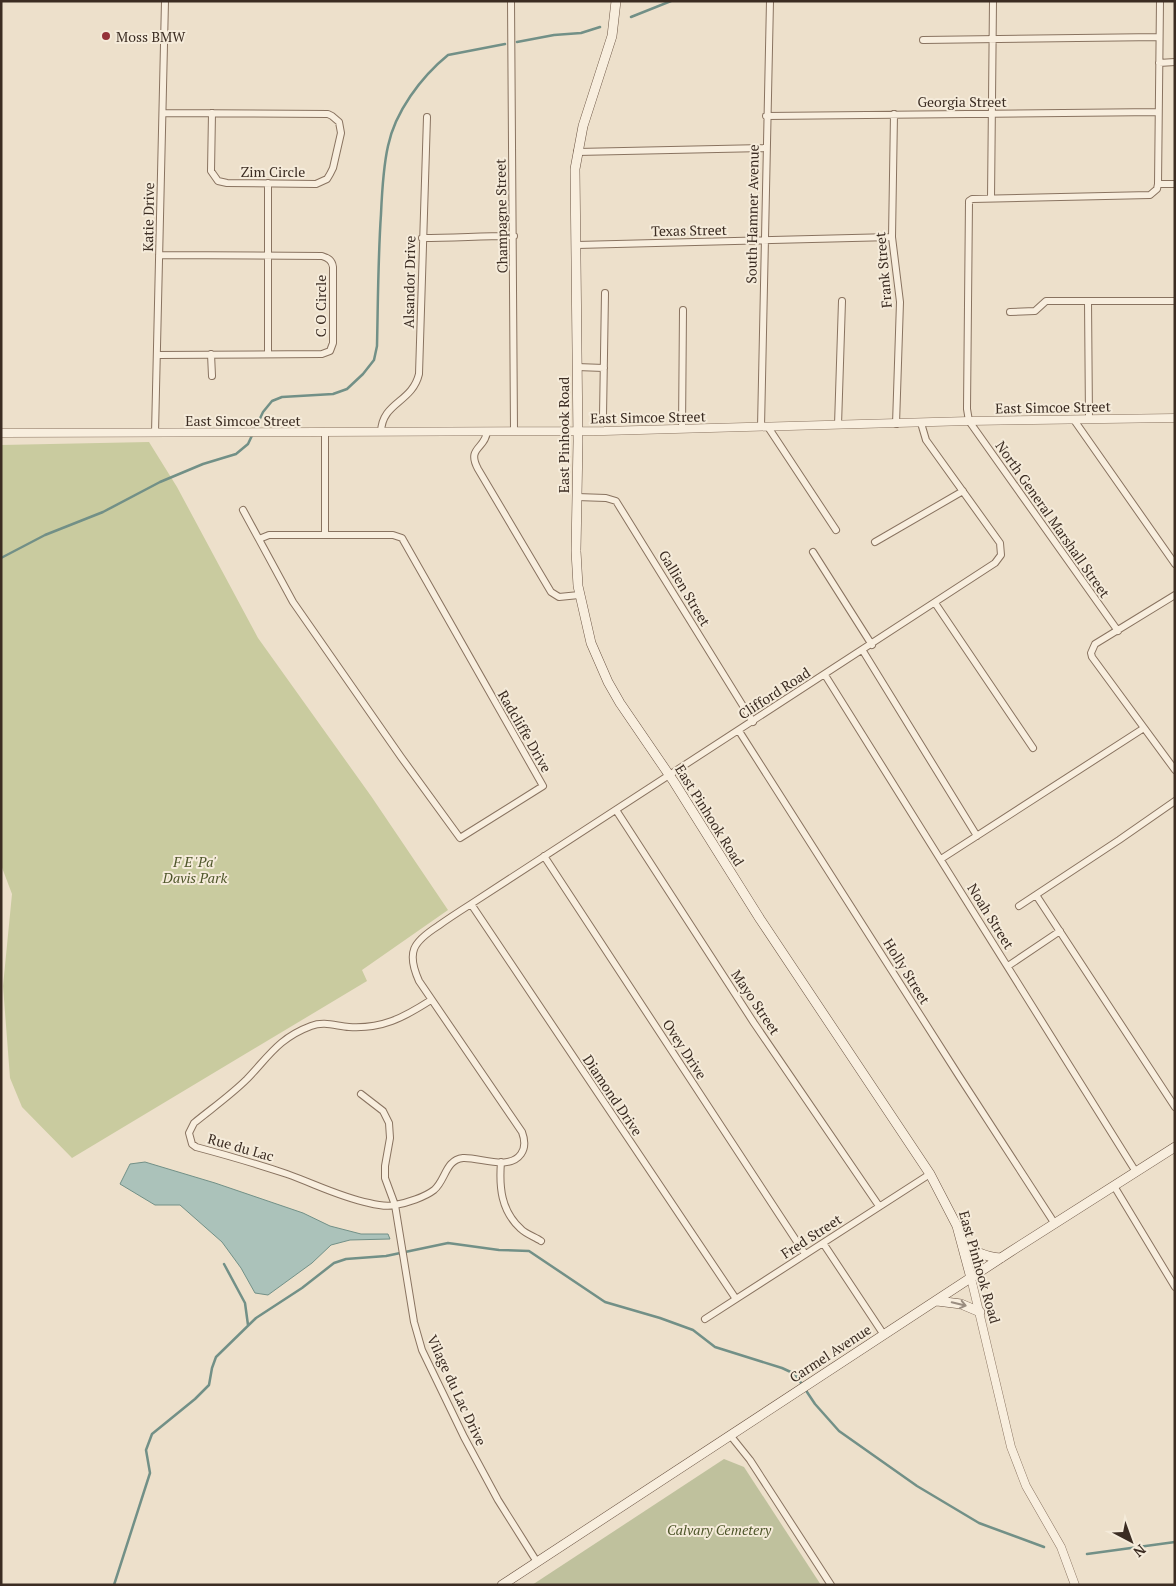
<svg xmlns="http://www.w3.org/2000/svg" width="1176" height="1586" font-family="'PT Serif',serif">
  <rect width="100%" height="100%" fill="#ede0cb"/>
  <!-- green -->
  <path fill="#c9cb9f" d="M149,442L177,487L258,638L371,796L448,910L362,970L367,981L72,1158L22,1107L10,1078L3,986L12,894L1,865V445Z"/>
  <!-- cemetery -->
  <path fill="#bfc19d" d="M724,1459L744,1467L821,1585H532Z"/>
  <!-- water -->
  <path fill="#abc2ba" stroke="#729087" d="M145,1162L215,1183L303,1213L330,1226L361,1234H388L390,1239L350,1240L331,1245L312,1263L268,1295L255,1293L241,1268L222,1242L180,1205H155L120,1184L130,1164Z"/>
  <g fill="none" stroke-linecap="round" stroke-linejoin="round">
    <!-- stream -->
    <path stroke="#729087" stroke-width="2.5" d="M631,17L671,1
      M517,42L554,35L581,33L600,27
      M1,558L45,535L103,512L160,482L203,464L236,454L248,444L263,412L272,401L282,397L333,394L347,389L363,374L374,360L377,346C378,302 378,258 381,214C382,191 383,168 388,146C395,112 421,77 448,55L505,44
      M224,1264L245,1303L248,1325
      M1087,1554L1175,1542
      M114,1585L150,1473L146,1450L152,1434L195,1399L209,1385L212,1368L216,1357L256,1318L302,1288L334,1263L346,1259L386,1256L448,1243L499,1250L529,1251L605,1302L660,1318L693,1330L715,1347L782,1368L795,1374L815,1404L839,1431L917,1486L979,1523L1044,1547"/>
    <!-- minor casing -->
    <g stroke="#897360" stroke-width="8">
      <path id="minor" d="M511,1L514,431
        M923,40L1159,37
        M1159,63L1175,62
        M163,113L328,114L332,116L339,122L341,133L333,168L330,174L327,179L316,184L227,183L218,181L211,171L212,113
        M894,114L892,237L900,302L896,424
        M766,116L1158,112
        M577,152L765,148
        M268,183V353
        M1158,184H1175
        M991,198L993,1
        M422,238C453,238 483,236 514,236
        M577,245L892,237
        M1088,301L1089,419
        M1010,312L1035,311L1046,301H1175
        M211,354L212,376
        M157,355L322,354L330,351L333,343V267C332,260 328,258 322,256L159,255
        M577,367L604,368
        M603,416L605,293
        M1074,420L1175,564
        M838,425L842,301
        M761,427L770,1
        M768,427L836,530
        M682,429L683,310
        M487,431C486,449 466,447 478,469L551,592L559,597L579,595
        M381,432C382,402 412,403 419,374L427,117
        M155,433L165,1
        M325,433V535
        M577,497L606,498L616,501L753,722
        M243,510L293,602L401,757L460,838L543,786L402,538L393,535H269L259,539
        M875,542L963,491
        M813,552L872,645
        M1175,595L1095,644L1091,653L1092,657L1175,770
        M935,603L1033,748
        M1118,631L969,421L967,409L969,201L972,199L1150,195L1157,189L1158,184L1160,1
        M863,651L977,836
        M825,675L1136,1172
        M739,731L959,1076L1055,1224
        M616,810L754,1023L879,1206
        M544,856L805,1254
        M941,859L1144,728
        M1036,895L1175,1107
        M471,904L736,1299
        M1019,906L1119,840L1175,801
        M1008,966L1060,931
        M431,1000C403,1018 382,1029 349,1027C336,1026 324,1021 311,1026C279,1038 269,1056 247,1079C231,1095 211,1109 194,1123L189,1133L192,1144L196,1147C226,1155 257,1164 287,1174C315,1184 340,1197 369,1203C377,1205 386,1207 395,1205C407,1203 425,1197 434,1190C446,1180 445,1160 463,1158C480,1157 509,1171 521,1154C526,1147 525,1140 522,1132L419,981C406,952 413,942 438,926C449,918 460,911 471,904L995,563L1001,555L1000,543L926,440L921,423
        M361,1094L383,1111L389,1123L390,1138L385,1166V1178L395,1205L414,1322L422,1350L464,1437L498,1500L537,1562
        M501,1162C499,1187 501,1211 521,1229C526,1234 535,1237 541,1241
        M1114,1186L1175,1287
        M823,1243L884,1335
        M705,1319L930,1174
        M730,1435L750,1460L831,1585"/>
    </g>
    <!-- tertiary casing -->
    <g stroke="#897360" stroke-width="9">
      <path id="tertiary" d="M1,433L604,431L969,421L1175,418
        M971,1278L1011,1447L1026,1486L1061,1547L1075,1585"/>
    </g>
    <!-- secondary casing -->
    <g stroke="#6b5443" stroke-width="10">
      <path id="secondary" d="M616,1L612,36L583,126L575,169L578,441L576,551L578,586L591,643L608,682L620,703L674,782L760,919L930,1174L957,1226L971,1278
        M962,1241C973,1252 986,1257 1001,1258
        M937,1301L961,1304L980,1312
        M502,1585L1010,1252L1175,1147"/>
    </g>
    <!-- minor -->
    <use href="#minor" stroke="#f8eede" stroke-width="6"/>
    <!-- tertiary -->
    <use href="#tertiary" stroke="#f8eede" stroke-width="8"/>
    <!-- secondary -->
    <use href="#secondary" stroke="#f8eede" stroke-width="9"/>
  </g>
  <!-- one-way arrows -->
  <defs><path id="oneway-shaft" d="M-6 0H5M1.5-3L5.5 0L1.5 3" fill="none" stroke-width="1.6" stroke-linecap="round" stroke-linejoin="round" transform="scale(1.25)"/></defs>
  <use stroke="#9a8d80" href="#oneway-shaft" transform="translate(959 1304) rotate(14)"/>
  <!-- markers -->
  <circle fill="#95333a" stroke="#f5ebda" stroke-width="2" cx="106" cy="36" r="5"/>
  <g text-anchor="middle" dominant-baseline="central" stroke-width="4" stroke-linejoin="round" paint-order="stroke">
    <!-- poi labels -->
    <g font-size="14" fill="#3b2c22" stroke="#f5ebda" text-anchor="start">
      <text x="116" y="36">Moss BMW</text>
    </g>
    <!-- street labels -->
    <g font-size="14" fill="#3b2c22" stroke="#f5ebda">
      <text x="962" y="101">Georgia Street</text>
      <text x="273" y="171">Zim Circle</text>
      <text transform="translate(752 214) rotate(-89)">South Hamner Avenue</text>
      <text transform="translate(501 216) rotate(-91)">Champagne Street</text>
      <text transform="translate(148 217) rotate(-89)">Katie Drive</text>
      <text transform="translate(689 230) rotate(-1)">Texas Street</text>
      <text transform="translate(883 270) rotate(-95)">Frank Street</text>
      <text transform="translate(409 282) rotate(-89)">Alsandor Drive</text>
      <text transform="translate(320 306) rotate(-90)">C O Circle</text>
      <text transform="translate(1053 407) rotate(-1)">East Simcoe Street</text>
      <text transform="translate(648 417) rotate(-1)">East Simcoe Street</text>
      <text x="243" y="420">East Simcoe Street</text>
      <text transform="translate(563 435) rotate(-90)">East Pinhook Road</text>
      <text transform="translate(1053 519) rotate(55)">North General Marshall Street</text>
      <text transform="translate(685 588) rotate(59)">Gallien Street</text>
      <text transform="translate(774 693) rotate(-33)">Clifford Road</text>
      <text transform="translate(525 731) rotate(60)">Radcliffe Drive</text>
      <text transform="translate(710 815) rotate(58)">East Pinhook Road</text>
      <text transform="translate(991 916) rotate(58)">Noah Street</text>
      <text transform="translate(907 971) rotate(58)">Holly Street</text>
      <text transform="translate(756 1002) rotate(56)">Mayo Street</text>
      <text transform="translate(685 1049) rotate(57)">Ovey Drive</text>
      <text transform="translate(613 1095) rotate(56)">Diamond Drive</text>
      <text transform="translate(241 1147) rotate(16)">Rue du Lac</text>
      <text transform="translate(811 1236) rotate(-33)">Fred Street</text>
      <text transform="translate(980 1267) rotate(74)">East Pinhook Road</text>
      <text transform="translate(830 1353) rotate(-33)">Carmel Avenue</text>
      <text transform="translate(457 1390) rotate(65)">Vilage du Lac Drive</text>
    </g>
    <!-- park labels -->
    <g font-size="14" font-style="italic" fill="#4e562a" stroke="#f5ebda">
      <text x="195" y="861">F E 'Pa'<tspan x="195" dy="16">Davis Park</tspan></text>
      <text x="719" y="1529">Calvary Cemetery</text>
    </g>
  </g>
  <!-- border -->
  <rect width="1176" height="1586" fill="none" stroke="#3b2c22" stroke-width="5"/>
  <!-- north arrow -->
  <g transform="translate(1131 1541) rotate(139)" stroke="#f5ebda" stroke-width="4" paint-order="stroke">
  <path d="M0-4L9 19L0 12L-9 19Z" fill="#3b2c22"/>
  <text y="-8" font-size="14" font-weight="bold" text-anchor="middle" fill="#3b2c22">N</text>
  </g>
</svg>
